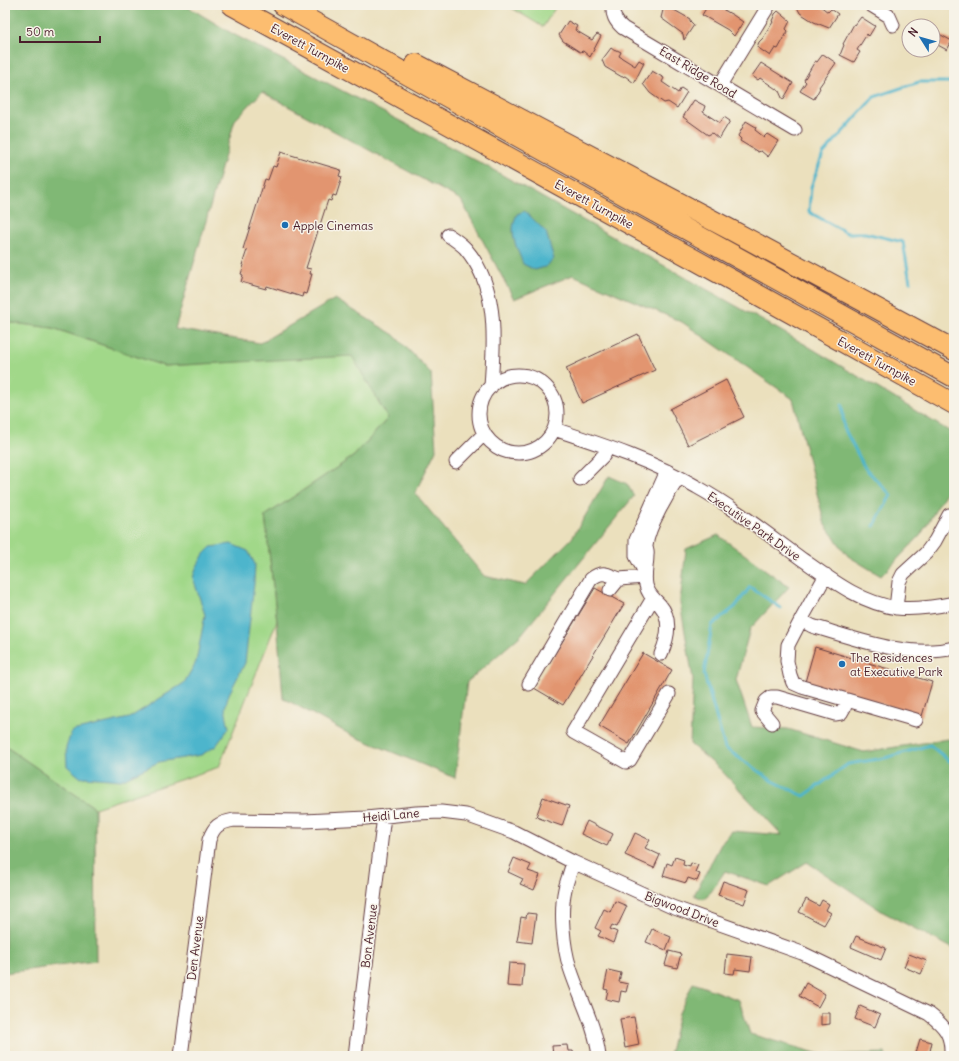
<svg xmlns="http://www.w3.org/2000/svg" width="959" height="1061" font-family="Delius,sans-serif">
  <rect width="100%" height="100%" fill="#f7f3e8"/>
  <filter id="ink" filterUnits="userSpaceOnUse"><feTurbulence type="fractalNoise" baseFrequency=".025" numOctaves="2"/><feDisplacementMap in="SourceGraphic" scale="8" xChannelSelector="R" yChannelSelector="G"/><feConvolveMatrix kernelMatrix="1 2 1 2 8 2 1 2 1" color-interpolation-filters="sRGB"/></filter>
  <filter id="wash" filterUnits="userSpaceOnUse"><feTurbulence type="fractalNoise" baseFrequency=".012" numOctaves="4" result="noise"/><feDisplacementMap in="SourceGraphic" scale="16" xChannelSelector="R" yChannelSelector="G"/><feGaussianBlur stdDeviation="0.9" result="paint"/><feColorMatrix in="noise" values="0 0 0 0 0 0 0 0 0 0 0 0 0 0 0 0 0 1.4 0 .05"/><feComposite in="paint" operator="in"/></filter>
  <g filter="url(#wash)">
    <rect width="100%" height="100%" fill="#ebe0bd"/>
    <!-- green -->
    <path fill="#a1d889" stroke="#767c5a" d="M507,5H557L543,27Z
      M5,322L53,328L164,366L352,355L388,418L354,456L265,516L277,621L219,767L95,808L5,746Z"/>
    <!-- forest -->
    <path fill="#80b875" stroke="#656c50" d="M5,5H185L233,34L479,162L806,345L954,434V484H951L920,536L881,576L848,556L825,525L793,399L682,322L573,275L514,299L461,200L262,92L235,120L175,329L260,343L335,299L394,335L431,373L436,450L415,493L484,576L525,585L572,538L609,476L627,484L634,496L521,635L467,682L455,778L351,735L283,698L277,621L265,516L354,456L388,418L352,356L164,366L53,328L5,322Z
      M718,535L789,587L750,629L736,680L752,727L788,729L864,752L948,739L954,743V949L883,912L807,862L769,886L725,871L711,892L703,899L694,895L721,844L732,831L782,835L720,769L690,744L693,679L680,603L686,549Z
      M5,746L95,808L96,961L5,973Z
      M693,983L739,1000L750,1034L823,1055L885,1053L886,1056H669L679,1013Z"/>
    <!-- water -->
    <path fill="#4db5cc" stroke="#4c6a7c" d="M525,211L546,232L554,259L545,267L535,270L523,264C516,245 508,233 517,214Z
      M231,544L248,551L255,564L254,584L245,663L229,694L225,708L229,728L216,746L201,755L159,762L121,780L85,777L81,778L67,766L66,747L72,731L129,718L184,683L196,662L205,615L193,578L196,568L204,554L211,547Z"/>
    <g fill="none" stroke-linecap="round" stroke-linejoin="round">
      <!-- stream -->
      <path stroke="#4db5cc" stroke-width="3" d="M910,282L903,242L865,233H847L809,212L811,187L823,154L874,97L919,82H954
        M842,405L844,428L865,468L891,495L874,526
        M781,608L750,587L735,607L712,625L704,674L725,748L771,780L804,796L848,764L885,758L930,745L954,765"/>
    </g>
    <g id="blocks">
      <!-- building -->
      <path fill="#e2956f" d="M708,5H715L733,15L743,22L734,36L728,30L702,15Z
        M794,5H819L828,12L831,9L838,14L829,28L814,22L800,13L797,7L793,6Z
        M667,6L690,19V21L694,25L684,40L683,34L661,18L663,10Z
        M778,11L790,21L786,29L788,31L778,49L775,48L770,56L757,47L759,42L763,38L773,22L772,21L775,14Z
        M861,17L875,26L869,36L867,34L857,50L860,52L854,62L840,55L844,45L843,44L854,24L855,25Z
        M568,21L577,26L575,30L592,40L597,34L601,36L590,57L583,51L580,52L563,41L559,35Z
        M941,35L952,41L947,50L936,44Z
        M611,48L615,51L617,50L621,52L619,56L635,66L639,60L644,63L634,83L625,76L622,77L605,67L602,60Z
        M823,54L836,63L819,87L820,88L814,99L800,91L806,82L804,80L815,61L817,62Z
        M761,63L793,83L783,100L779,91L760,78L758,80L752,76Z
        M652,71L664,78L662,82L678,93L681,88L687,92L677,108L668,102L664,103L650,93L643,84Z
        M694,100L705,106L703,112L720,123L724,117L730,121L719,139L712,133L708,135L683,117Z
        M746,121L756,127L755,130L764,137L767,134L778,141L768,157L761,151L758,152L740,141L741,139L738,136Z
        M281,152L341,170L339,176L342,177L336,196L333,195L331,201L328,200L306,268L311,269L310,274H312L306,294L303,293L302,297L267,286L266,289L241,282L243,275L241,274L244,265H242L247,250L243,249L265,179L268,180L273,166L276,167Z
        M638,334L655,370L582,403L566,368Z
        M726,380L744,417L688,445L670,409Z
        M595,588L624,604L563,705L534,688Z
        M815,647L932,682L922,716L805,682Z
        M643,653L672,670L629,744L599,726Z
        M543,797L569,806L562,826L536,817Z
        M587,821L613,834L607,846L581,834Z
        M635,833L650,840L645,848L660,855L654,868L625,855Z
        M675,857L684,860L683,865L690,867L691,863L698,865L695,872L700,874L697,881L688,878L686,883L663,876L667,863L672,865Z
        M514,858L531,865L528,871L540,875L534,890L520,884L523,879L508,872Z
        M723,881L749,890L744,904L718,895Z
        M806,899L819,906L822,900L829,904L826,910L831,913L824,925L799,912Z
        M615,901L627,906L617,927L612,925L610,929L617,932L613,943L598,936L601,931L595,928L604,909L610,912Z
        M527,913L536,914L532,943L517,941L521,917L526,918Z
        M652,929L671,937L666,950L646,942Z
        M856,936L886,948L881,960L851,947Z
        M669,951L681,954L677,968L665,965Z
        M727,954L752,957L750,971L735,969L734,974L725,973Z
        M909,954L927,961L921,974L904,967Z
        M509,963L524,964L522,987L507,986Z
        M608,970L621,973L619,982L628,984L626,992L621,991L619,1002L606,999L608,990L604,989Z
        M806,983L825,994L818,1007L799,996Z
        M860,1006L880,1015L875,1027L855,1019Z
        M821,1013H830V1024L821,1025Z
        M634,1017L639,1045L625,1048L620,1019Z
        M920,1039L932,1042L929,1056H915Z
        M567,1045L568,1051H573L574,1056L553,1055L552,1046Z"/>
    </g>
  </g>
  <g filter="url(#ink)">
    <use href="#blocks" fill-opacity="0" stroke="#623c41" stroke-width="1"/>
    <g fill="none" stroke-linecap="round" stroke-linejoin="round">
      <!-- minor casing -->
      <g stroke="#623c41" stroke-width="15">
        <path id="minor" d="M613,5C612,15 615,21 623,28L795,130
          M871,5L889,16L893,25
          M720,85L769,5
          M448,235C454,239 460,243 465,248C499,287 494,339 491,387
          M479 414a39 39 0 1 1 78 0a39 39 0 1 1-78 0Z
          M554,429C603,445 653,461 697,487C733,507 766,533 799,557C829,578 860,603 897,608C916,610 935,607 954,603
          M456,462L484,434
          M580,479L604,455
          M645,572L636,556V540L667,471
          M826,575L801,620L788,645L787,661L790,675L793,683L802,687L916,720
          M610,590L619,579L645,577
          M653,598L573,732L626,762L630,760L669,694
          M896,608L899,582L903,574L926,553L935,541L949,515
          M801,620L812,626C857,639 907,659 954,648
          M661,654C668,638 672,619 660,605C654,598 648,595 646,585C644,574 647,566 647,555C648,552 646,549 646,546C648,527 668,493 679,477
          M529,684L591,579C602,570 607,574 619,579
          M772,723L762,711L766,701L771,697H777L835,714L841,713L845,706L846,700
          M573,862C571,871 567,880 565,889C560,911 563,946 570,968C580,999 595,1024 599,1056
          M181,1056L209,840C214,826 218,823 234,820L304,821L366,818L416,813L441,812L466,815L514,832L573,862L672,907L802,953L929,1014C946,1027 952,1035 951,1056
          M355,1056L384,816"/>
      </g>
      <!-- highway casing -->
      <g stroke="#623c41" stroke-width="22">
        <path id="highway" d="M232,5L737,283L954,404
          M283,5L512,133L954,377
          M416,64L731,230L954,350"/>
      </g>
      <!-- minor -->
      <use href="#minor" stroke="#fff" stroke-width="13"/>
      <!-- highway -->
      <use href="#highway" stroke="#fcbd6f" stroke-width="20"/>
    </g>
  </g>
  <!-- markers -->
  <g fill="#1f6fb2" stroke="#f7f3e8" stroke-width="1.5">
    <circle cx="285" cy="225" r="4"/>
    <circle cx="842" cy="664" r="4"/>
  </g>
  <g text-anchor="middle" dominant-baseline="central" stroke-width="3" stroke-linejoin="round" paint-order="stroke">
    <!-- street labels -->
    <g font-size="12" fill="#4a1f2b" stroke="#f7f3e8">
      <text transform="translate(310 48) rotate(29)">Everett Turnpike</text>
      <text transform="translate(698 72) rotate(31)">East Ridge Road</text>
      <text transform="translate(594 204) rotate(29)">Everett Turnpike</text>
      <text transform="translate(877 361) rotate(29)">Everett Turnpike</text>
      <text transform="translate(754 526) rotate(35)">Executive Park Drive</text>
      <text transform="translate(391 815) rotate(-5)">Heidi Lane</text>
      <text transform="translate(682 909) rotate(21)">Bigwood Drive</text>
      <text transform="translate(369 936) rotate(-83)">Bon Avenue</text>
      <text transform="translate(195 948) rotate(-83)">Den Avenue</text>
    </g>
    <!-- poi labels -->
    <g font-size="12" fill="#4a1f2b" stroke="#f7f3e8" text-anchor="start">
      <text x="293" y="225">Apple Cinemas</text>
      <text x="850" y="657">The Residences<tspan x="850" dy="14">at Executive Park</tspan></text>
    </g>
  </g>
  <!-- margin -->
  <rect width="959" height="1061" fill="none" stroke="#f7f3e8" stroke-width="20"/>
  <!-- north arrow -->
  <g transform="translate(921 38) rotate(307)"><circle r="19" fill="#f7f3e8" stroke="#b29e9c"/>
  <path d="M0-3L7 15L0 10L-7 15Z" fill="#1f6fb2"/>
  <text y="-6" font-size="11" font-weight="bold" text-anchor="middle" fill="#4a1f2b">N</text>
  </g>
  <!-- scale -->
  <path d="M20 36v6h80v-6" fill="none" stroke="#4a1f2b" stroke-width="2"/>
  <text x="26" y="36" font-size="12" fill="#4a1f2b" stroke="#f7f3e8" stroke-width="3" paint-order="stroke">50 m</text>
</svg>
